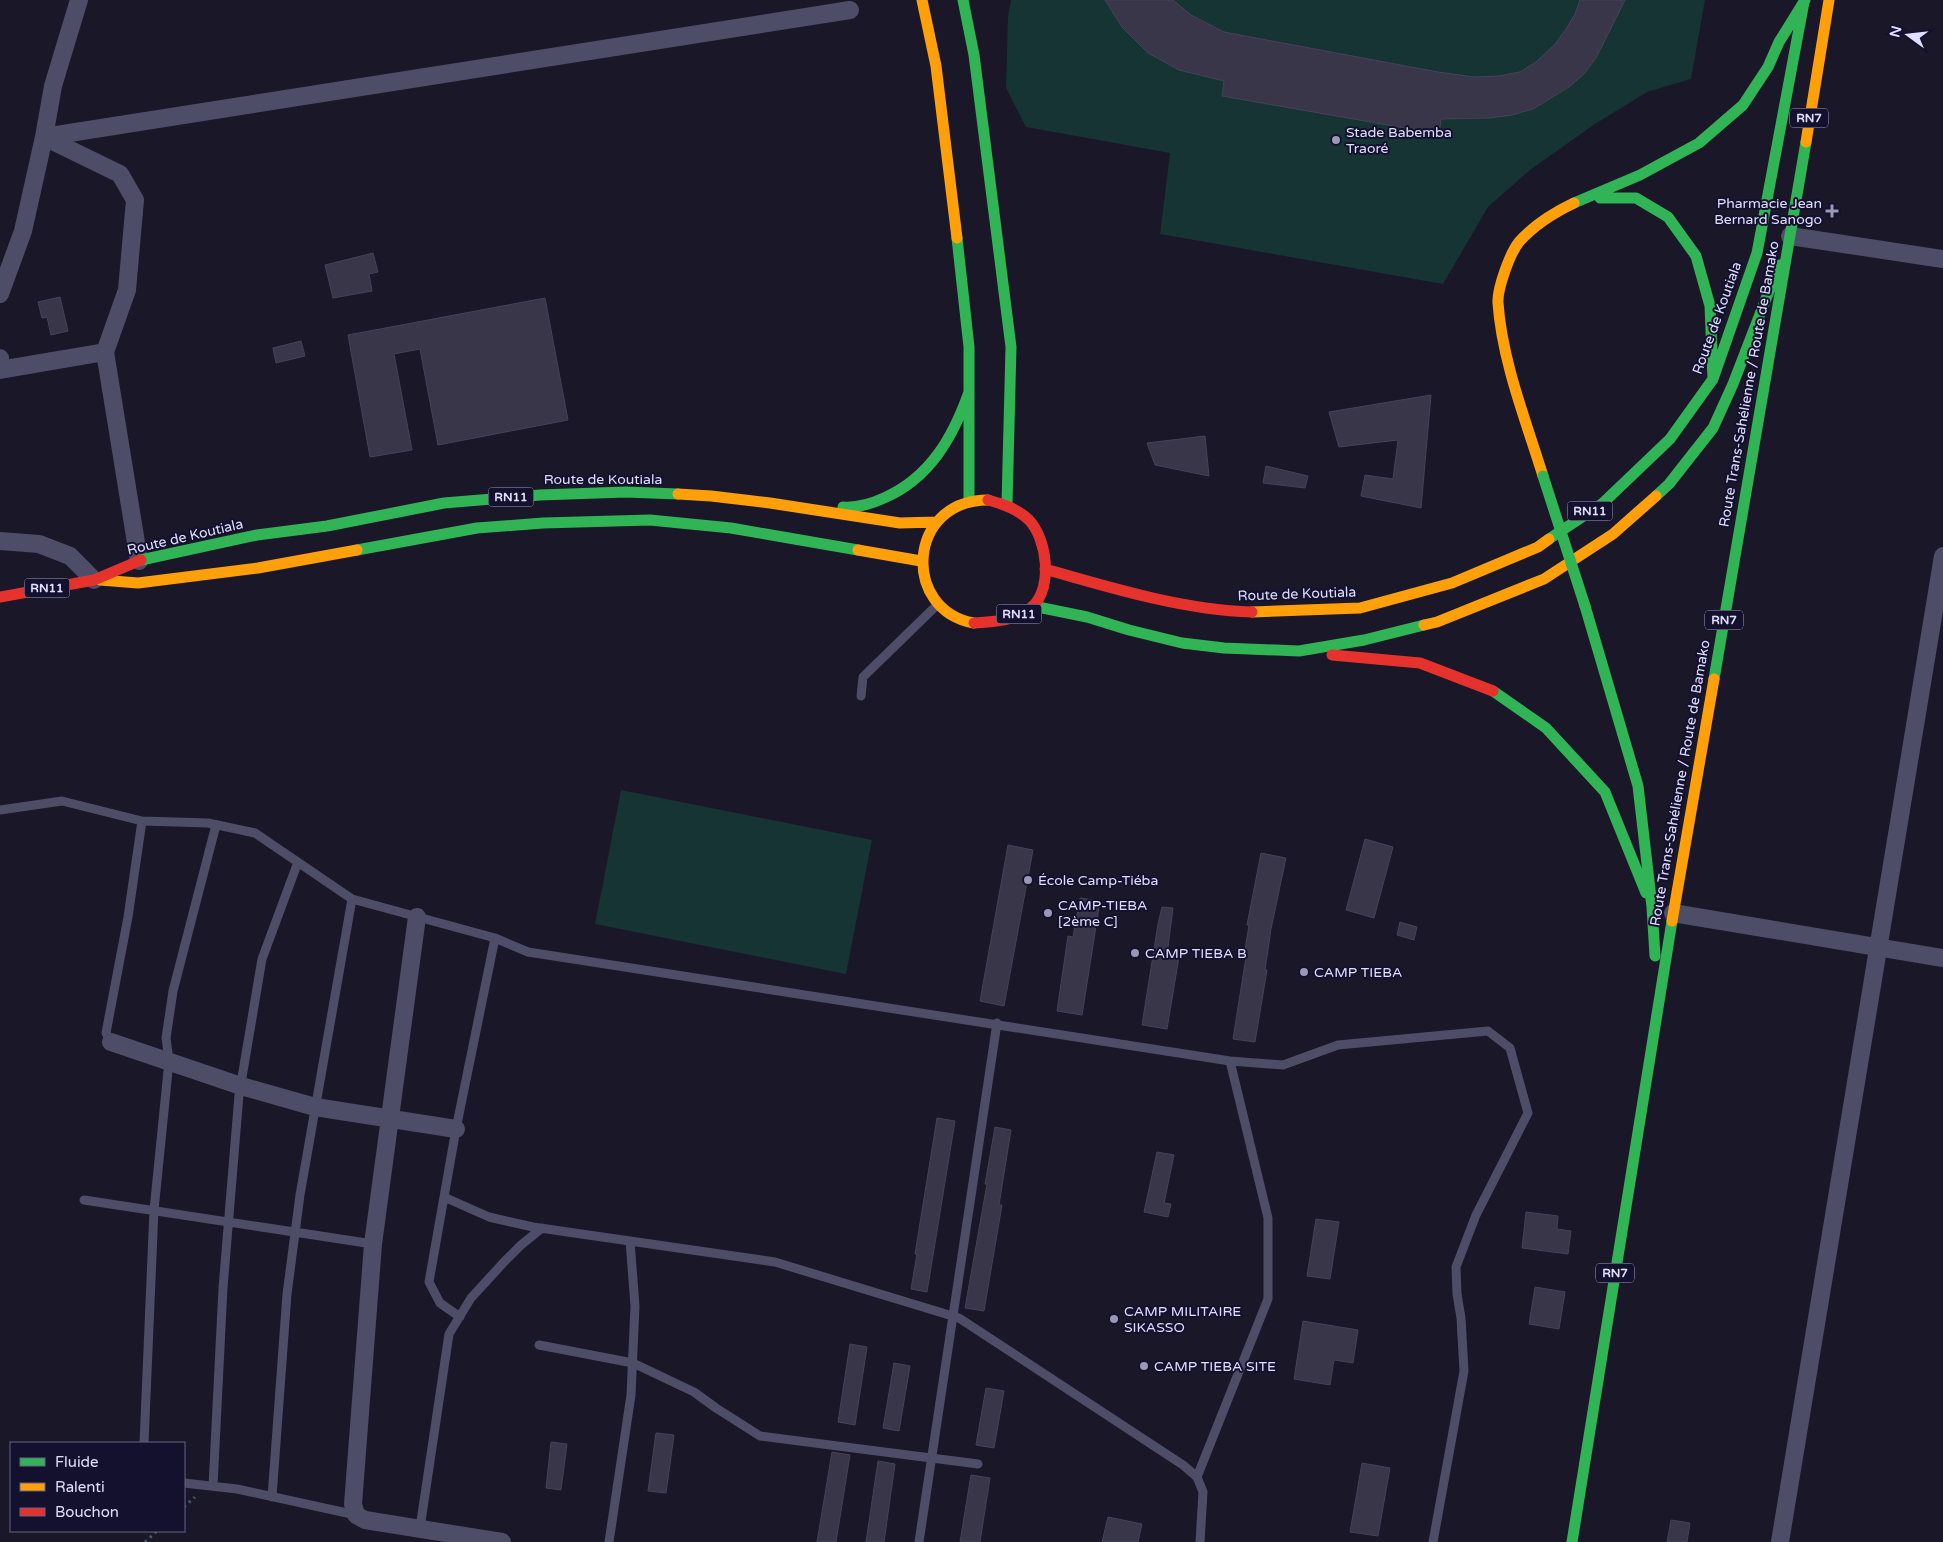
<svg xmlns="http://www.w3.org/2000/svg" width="1943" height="1542" font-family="'Varela Round',sans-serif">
  <rect width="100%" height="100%" fill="#191728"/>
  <!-- green -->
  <path fill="#153433" d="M1011,0H1705L1691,79L1647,92L1595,124L1530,170L1488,207L1443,284L1160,234L1170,153L1026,127L1006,88L1008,16Z
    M621,790L872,840L846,974L595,924Z"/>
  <!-- building -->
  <path fill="#393649" stroke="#45425a" d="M1105,0H1173L1191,15L1224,32L1438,72L1474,77L1499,76L1520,72L1536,62L1555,44L1566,29L1575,14L1580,0H1625L1596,58L1584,74L1569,87L1533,109L1512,115L1490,118L1441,119L1439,134L1222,96L1224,81L1179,70L1148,53L1122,27Z
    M373,253L378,272L369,274L372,291L333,298L325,265Z
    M60,297L68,331L51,335L47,317L42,318L38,302Z
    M545,298L568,420L438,445L420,349L394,354L412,450L370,457L348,335Z
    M301,341L305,356L276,363L273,348Z
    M1431,395L1421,508L1361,496L1365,475L1393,479L1398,440L1339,447L1329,412Z
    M1205,436L1209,476L1155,465L1147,443Z
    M1266,466L1308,476L1305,488L1263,483Z
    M1365,839L1393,847L1374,918L1346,910Z
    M1008,845L1033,850L1004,1006L980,1001Z
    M1261,853L1286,858L1271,929L1265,970H1267L1255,1042L1233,1039L1246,957L1244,956L1249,925H1247Z
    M1080,898L1100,901L1082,1015L1057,1011L1068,936L1073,937Z
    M1162,907L1173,908L1167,955L1179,957L1167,1029L1142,1025L1158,924Z
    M1400,922L1417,927L1414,940L1397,935Z
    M937,1118L955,1121L927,1292L911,1289L917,1254H915Z
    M995,1127L1011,1130L999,1205H1002L984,1311L965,1308L987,1184H985Z
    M1157,1152L1174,1155L1164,1203L1171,1204L1168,1217L1144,1212Z
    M1526,1212L1558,1216L1557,1229L1571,1231L1568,1254L1522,1248Z
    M1316,1219L1339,1222L1330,1279L1307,1276Z
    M1535,1287L1565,1292L1559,1329L1529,1324Z
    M1303,1321L1358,1330L1353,1363L1334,1360L1330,1385L1294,1379Z
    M850,1344L867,1347L855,1425L838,1422Z
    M894,1363L910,1366L899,1431L883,1428Z
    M986,1388L1004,1391L994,1448L976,1445Z
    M656,1433L674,1435L666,1493L648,1491Z
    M551,1442L567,1444L561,1490L546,1488Z
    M832,1452L850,1455L836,1542H817Z
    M878,1461L895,1464L884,1542H866Z
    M1362,1463L1390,1468L1378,1536L1350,1532Z
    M971,1475L990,1478L980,1542H960Z
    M1108,1517L1142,1524L1138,1542H1102Z
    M1671,1520L1690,1523L1687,1542H1667Z"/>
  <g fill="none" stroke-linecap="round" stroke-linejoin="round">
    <!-- path -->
    <path stroke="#465464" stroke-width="3" stroke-dasharray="2.5 4" stroke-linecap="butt" d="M184,1507L195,1497
      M145,1542L157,1531"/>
    <!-- lane -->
    <path stroke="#4d4d68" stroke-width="9" d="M861,696L863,677L936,606
      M0,810L62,801L142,821L208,823L255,833L352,899L495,938L528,952L1230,1061L1283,1065L1338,1045L1488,1031L1510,1048L1528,1113L1476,1215L1456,1267L1457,1294L1461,1318L1464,1371L1433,1542
      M111,1042L106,1033L128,917L142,821
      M444,1197L489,1217L533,1227L775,1262L959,1318L1183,1465L1197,1477L1203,1492L1200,1542
      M84,1200L373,1244
      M460,1317L440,1303L429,1282L456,1129L495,938
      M539,1345L633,1363L694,1392L716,1408L760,1436L978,1464
      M144,1443L154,1210L169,1061L166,1038L173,991L216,825
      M1197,1477L1268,1299V1218L1230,1061
      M184,1483L237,1489L356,1515
      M213,1486L223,1288L239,1095L262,959L298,862
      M272,1497L287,1294L300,1195L352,899
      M420,1528L449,1334L471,1298L504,1262L521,1245L542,1228
      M609,1542L631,1395L635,1306L630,1241
      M919,1542L997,1023"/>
    <!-- street -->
    <path stroke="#4d4d68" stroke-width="18" d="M79,0L53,86L44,137L120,174L135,200L127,290L105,352L139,561
      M1790,236L1943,259
      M0,294L23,231L44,137L850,10
      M0,358V370L105,352
      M0,541L39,544L70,556L94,580
      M1673,913L1943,958
      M417,917L373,1244L353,1504L356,1515L365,1520L502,1542
      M111,1042L241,1086L315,1107L456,1129
      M1780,1542L1943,556"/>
    <!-- fast -->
    <path stroke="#30b455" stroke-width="11" d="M963,0L974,55L1011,347L1007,504
      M1600,198H1636L1668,217L1696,256L1710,306L1713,379
      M1574,203L1640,175L1699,143L1743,105L1768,67L1779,42L1805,0
      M957,238L969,347V502
      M1656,496L1669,484L1713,428L1733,384L1779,265
      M843,507C858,508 871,504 884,498C930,478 953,437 969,392
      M1549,539L1603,503L1670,439L1713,379L1757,253L1804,2
      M357,550L477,528L543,523L650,520L731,528L858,550
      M141,560L257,535L327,526L444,503L540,495L626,492L678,494
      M1033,606L1087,617L1129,630L1182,643L1224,648L1299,651L1364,640L1424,625
      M1585,606L1638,786L1652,907L1655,956
      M1714,679L1806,142
      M1493,691L1546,728L1605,792L1646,893
      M1572,1542L1672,921"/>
    <!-- slow -->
    <path stroke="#ff9f0a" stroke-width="11" d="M922,0L936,66L957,238
      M1806,142L1829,0
      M1543,476C1526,421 1502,361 1498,303C1497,289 1510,253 1519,242C1534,225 1553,213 1574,203
      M678,494L711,496L770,503L900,523L936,522
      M858,550L921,561
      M100,580L138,583L258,568L357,550
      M1252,612L1360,608L1452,583L1538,547L1549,539
      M974,623C901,610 907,500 988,500
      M1424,625L1437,622L1544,579L1613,534L1656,496
      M1672,921L1714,679"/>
    <!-- jam -->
    <path stroke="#e5322d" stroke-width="11" d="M1045,569C1111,588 1184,610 1252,612
      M0,597L94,580L141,560
      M974,623C994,622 1017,621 1033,606C1053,587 1047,539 1029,520C1018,509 1003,504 988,500
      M1332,655L1420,663L1493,691"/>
    <!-- fast-bridge -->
    <path stroke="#30b455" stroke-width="11" d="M1543,476L1585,606"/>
  </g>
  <!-- markers -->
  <g fill="#9a98b4" stroke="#14112e" stroke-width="2">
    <circle cx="1336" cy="140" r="5"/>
    <path d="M1829.5 203.5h5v5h5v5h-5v5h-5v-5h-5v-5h5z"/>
    <circle cx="1028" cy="880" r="5"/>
    <circle cx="1048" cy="913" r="5"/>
    <circle cx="1135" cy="953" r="5"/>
    <circle cx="1304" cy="972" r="5"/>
    <circle cx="1114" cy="1319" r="5"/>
    <circle cx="1144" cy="1366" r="5"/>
  </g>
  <g text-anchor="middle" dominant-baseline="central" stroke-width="4" stroke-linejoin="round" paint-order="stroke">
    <!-- shield labels -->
    <g fill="#14112e" stroke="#a3a0c0" stroke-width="1">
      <rect x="1790" y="108.5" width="38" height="19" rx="4"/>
      <rect x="488.5" y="487.5" width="45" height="19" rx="4"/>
      <rect x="1567.5" y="501.5" width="45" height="19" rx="4"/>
      <rect x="24.5" y="578.5" width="45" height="19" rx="4"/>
      <rect x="996.5" y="604.5" width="45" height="19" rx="4"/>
      <rect x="1705" y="610.5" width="38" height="19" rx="4"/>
      <rect x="1596" y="1263.5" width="38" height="19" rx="4"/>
    </g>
    <g font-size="12" font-weight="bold" fill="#e0deff">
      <text x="1809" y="118">RN7</text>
      <text x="511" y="497">RN11</text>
      <text x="1590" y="511">RN11</text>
      <text x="47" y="588">RN11</text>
      <text x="1019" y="614">RN11</text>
      <text x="1724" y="620">RN7</text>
      <text x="1615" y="1273">RN7</text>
    </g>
    <!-- poi labels -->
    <g font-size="14" fill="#e0deff" stroke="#14112e" text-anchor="start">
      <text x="1346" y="132">Stade Babemba<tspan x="1346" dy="16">Traoré</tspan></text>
      <text x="1822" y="203" text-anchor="end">Pharmacie Jean<tspan x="1822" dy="16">Bernard Sanogo</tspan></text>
      <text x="1038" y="880">École Camp-Tiéba</text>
      <text x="1058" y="905">CAMP-TIEBA<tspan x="1058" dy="16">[2ème C]</tspan></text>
      <text x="1145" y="953">CAMP TIEBA B</text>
      <text x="1314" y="972">CAMP TIEBA</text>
      <text x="1124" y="1311">CAMP MILITAIRE<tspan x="1124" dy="16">SIKASSO</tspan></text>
      <text x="1154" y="1366">CAMP TIEBA SITE</text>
    </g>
    <!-- street labels -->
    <g font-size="14" fill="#e0deff" stroke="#14112e">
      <text transform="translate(1717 318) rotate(-70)">Route de Koutiala</text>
      <text transform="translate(1749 384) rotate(-80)">Route Trans-Sahélienne / Route de Bamako</text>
      <text x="603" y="479">Route de Koutiala</text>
      <text transform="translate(185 537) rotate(-13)">Route de Koutiala</text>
      <text transform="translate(1297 594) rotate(-2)">Route de Koutiala</text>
      <text transform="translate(1680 783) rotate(-80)">Route Trans-Sahélienne / Route de Bamako</text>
    </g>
  </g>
  <!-- legend -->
  <rect x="10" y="1442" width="175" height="90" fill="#14112e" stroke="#666382"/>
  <rect x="20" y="1458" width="25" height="8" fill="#30b455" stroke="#666382"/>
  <text x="55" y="1467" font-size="15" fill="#e0deff">Fluide</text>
  <rect x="20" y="1483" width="25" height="8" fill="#ff9f0a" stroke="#666382"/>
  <text x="55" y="1492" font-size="15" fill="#e0deff">Ralenti</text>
  <rect x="20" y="1508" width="25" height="8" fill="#e5322d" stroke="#666382"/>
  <text x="55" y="1517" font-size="15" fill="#e0deff">Bouchon</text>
  <!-- north arrow -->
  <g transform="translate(1908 35) rotate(285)" stroke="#14112e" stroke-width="4" paint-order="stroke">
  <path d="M0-4L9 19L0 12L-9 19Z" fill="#e0deff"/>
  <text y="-8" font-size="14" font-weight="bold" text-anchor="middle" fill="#e0deff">N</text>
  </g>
</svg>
